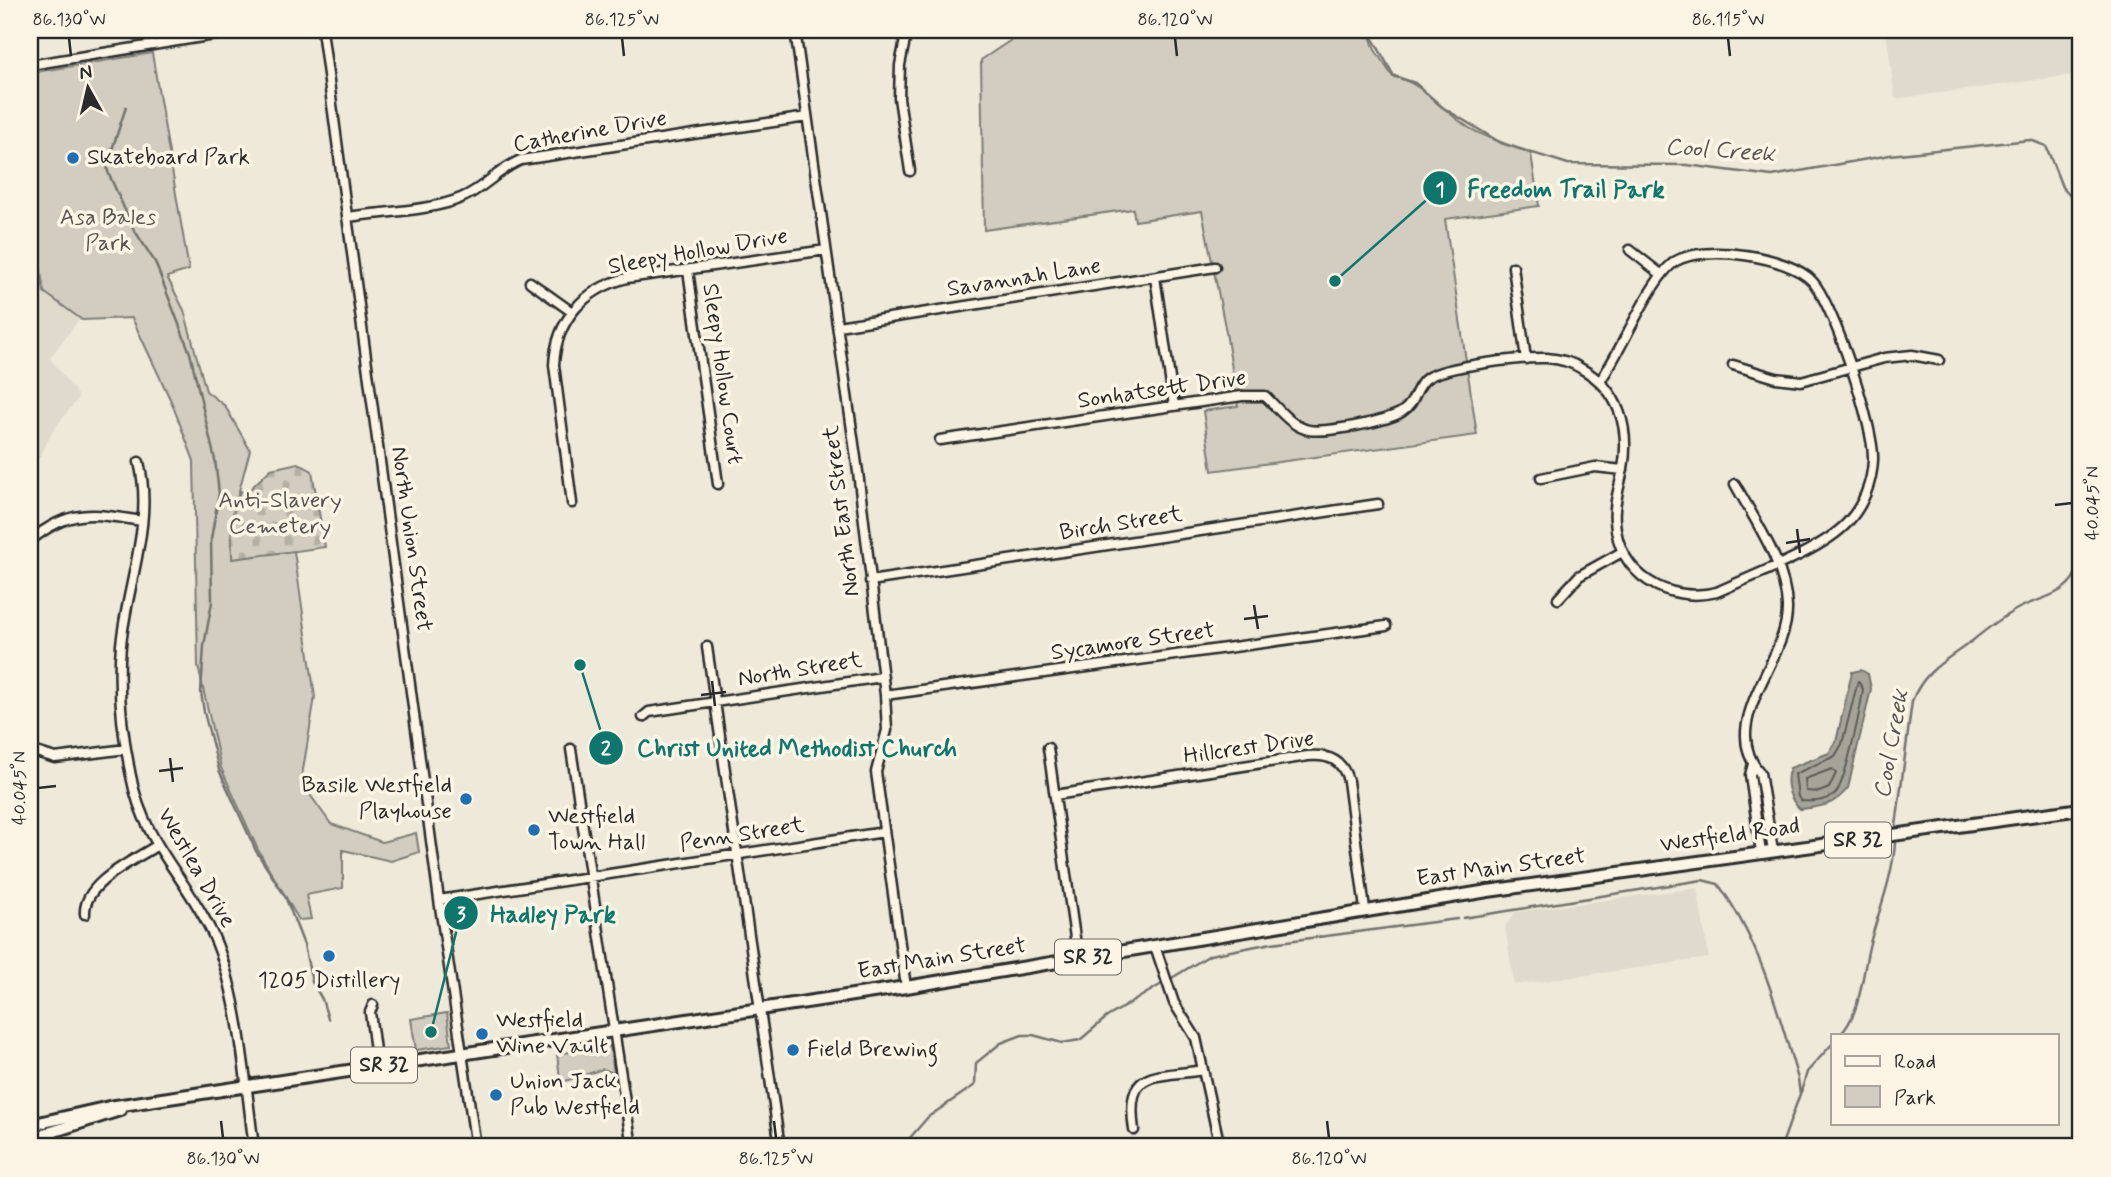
<svg xmlns="http://www.w3.org/2000/svg" width="2111" height="1177" font-family="Mynerve,sans-serif">
  <defs>
    <pattern id="cemetery-stones" width="16" height="16" patternUnits="userSpaceOnUse" patternTransform="scale(1.75)"><rect width="16" height="16" fill="#d2cdc0"/><path d="M2 7V4a2 2 0 0 1 4 0v3zM10 15v-3a2 2 0 0 1 4 0v3z" fill="#b4b0a5"/></pattern>
  </defs>
  <rect width="100%" height="100%" fill="#efe9da"/>
  <filter id="ink" filterUnits="userSpaceOnUse"><feTurbulence type="fractalNoise" baseFrequency=".0143" numOctaves="2"/><feDisplacementMap in="SourceGraphic" scale="14" xChannelSelector="R" yChannelSelector="G"/><feConvolveMatrix kernelMatrix="1 2 1 2 8 2 1 2 1" color-interpolation-filters="sRGB"/></filter>
  <g filter="url(#ink)">
    <!-- built -->
    <path fill="#e0dacc" d="M1886,30H2081V74L1895,99Z
      M30,199L44,292L80,318L50,358L79,397L52,432L40,457L30,459Z
      M1697,888L1709,958L1514,985L1505,926L1516,912Z"/>
    <!-- cemetery -->
    <path fill="url(#cemetery-stones)" stroke="#7e7c76" stroke-width="2" d="M298,463L312,471L325,547L232,560L231,521L240,491L246,493L271,469Z"/>
    <!-- green -->
    <path fill="#d2cdc0" stroke="#7e7c76" stroke-width="2" d="M1016,30H1368L1375,50L1393,77C1422,80 1447,117 1475,131C1493,140 1512,146 1531,154L1539,206L1445,219L1477,435L1212,471L1203,411L1238,406L1226,332L1202,211L1135,221L1133,209L984,230L981,60L1017,36Z
      M152,53L189,270L167,277L184,310L206,391L225,406L250,450L231,521L232,559L294,551L315,697L301,782L331,824L382,842L416,833L419,852L391,861L343,850V888L306,895L311,919L299,920L258,850L221,768L198,666L194,461L171,401L132,318L82,320L44,292L30,199V73Z
      M447,1013L451,1045L416,1050L411,1019Z
      M610,1046L614,1073L603,1069L562,1082L561,1086L557,1054Z"/>
    <!-- water -->
    <path fill="#a6a399" stroke="#75736d" stroke-width="2" d="M1861,670L1868,674L1871,689L1848,788C1834,806 1821,807 1800,809C1789,799 1784,782 1790,768L1829,753L1836,742L1852,672Z"/>
    <g fill="none" stroke-linecap="round" stroke-linejoin="round">
      <!-- shore -->
      <path stroke="#5c5b57" stroke-width="2" d="M1858,681L1863,689C1861,706 1845,787 1834,795C1825,801 1812,802 1802,801L1798,797L1795,774L1835,756L1842,744Z
        M1832,769L1836,773L1829,788L1819,792L1806,791L1805,779Z"/>
      <!-- stream -->
      <path stroke="#75736d" stroke-width="2.5" d="M1368,30L1394,76L1415,83L1442,107L1501,143L1568,164L1687,165L1772,176L1890,155L2030,140L2046,146L2062,187L2081,208
        M126,107L107,165L108,172L133,228L155,262L190,353L215,460L219,493L211,539L212,602L204,646L201,692L204,712L219,770L256,851L285,896L304,945L312,982L322,999L328,1019
        M1896,826L1912,701C1924,670 1947,660 1972,641C1988,628 2003,616 2021,607C2040,598 2066,595 2076,573C2080,564 2079,550 2081,541
        M1463,918L1702,880L1718,884C1760,941 1778,1011 1798,1079L1800,1094L1781,1147
        M1840,1035C1862,1012 1862,973 1870,943C1879,910 1892,879 1895,844
        M1801,1092L1807,1072L1833,1043
        M902,1147L928,1117L975,1085L976,1063L1001,1043L1022,1035H1033L1062,1043L1080,1040L1107,1017L1210,955L1272,943L1457,919"/>
      <!-- minor casing -->
      <g stroke="#2b2b2b" stroke-width="13">
        <path id="minor" d="M322,30L439,900L476,1147
          M795,30L858,472L885,695L887,730L876,772L906,987
          M907,30L900,65L899,98L910,171
          M30,65L245,30
          M348,217C381,212 431,211 461,198C484,189 498,169 521,160L807,117
          M1630,250L1662,275
          M1513,267L1526,359
          M688,270L718,484
          M1155,277L1174,406
          M530,282L572,312
          M838,326L1215,267
          M1733,365L1776,378L1801,381L1884,358L1912,355L1939,360
          M940,440L1242,396H1265C1277,407 1289,424 1305,429C1320,435 1390,421 1403,411C1416,403 1415,386 1427,378C1444,366 1525,357 1547,358C1560,359 1572,362 1582,369C1620,390 1630,429 1623,469C1620,486 1613,504 1615,521C1618,574 1667,604 1717,592C1753,575 1821,551 1847,523C1863,506 1872,483 1873,460C1875,429 1833,303 1812,281C1789,256 1705,244 1676,261C1651,276 1621,353 1600,381
          M139,462C154,522 127,584 121,645C117,688 122,733 131,776C144,845 186,876 213,935C240,994 245,1082 254,1147
          M1541,478L1595,467L1623,470
          M1735,484C1755,521 1786,564 1787,607C1789,661 1716,721 1760,773L1773,851
          M572,503L554,365C556,320 584,289 627,278L826,250
          M30,541C69,508 94,513 142,521
          M870,581L1378,504
          M1558,599L1579,576L1622,552
          M707,647L780,1147
          M885,695L1386,626
          M643,717L649,712L882,677
          M1048,748L1078,959
          M571,749L632,1147
          M30,750L55,758L126,749
          M1753,764L1750,775L1761,853
          M1055,795L1308,756C1329,754 1343,760 1348,781L1365,909
          M439,900L884,832
          M85,914C83,883 133,861 156,846
          M1155,946L1174,1003L1196,1038L1220,1147
          M373,1005L370,1012L377,1066
          M1134,1130C1125,1068 1153,1078 1203,1070"/>
      </g>
      <!-- major casing -->
      <g stroke="#2b2b2b" stroke-width="16">
        <path id="major" d="M30,1125L109,1107L906,987L1488,891L2081,809
          M30,1139L120,1110"/>
      </g>
      <!-- minor -->
      <use href="#minor" stroke="#fcf5e5" stroke-width="8"/>
      <!-- major -->
      <use href="#major" stroke="#fcf5e5" stroke-width="10"/>
    </g>
  </g>
  <!-- ticks -->
  <path fill="none" stroke="#2b2b2b" stroke-width="2.5" d="M69,38L71,56M622,38L624,56M1175,38L1177,56M1728,38L1730,56M2055,505L2072,503M1797,529L1800,553M1786,543L1810,539M1254,605L1258,629M1244,619L1268,616M712,681L715,706M701,695L726,692M170,758L173,782M159,771L183,768M38,788L56,786M221,1121L223,1138M774,1121L776,1138M1327,1121L1329,1138"/>
  <!-- markers -->
  <g fill="#1f6fb2" stroke="#fcf5e5" stroke-width="2.5">
    <circle cx="73" cy="158" r="7"/>
    <circle cx="466" cy="799" r="7"/>
    <circle cx="534" cy="830" r="7"/>
    <circle cx="329" cy="956" r="7"/>
    <circle cx="482" cy="1034" r="7"/>
    <circle cx="793" cy="1050" r="7"/>
    <circle cx="496" cy="1095" r="7"/>
  </g>
  <g text-anchor="middle" dominant-baseline="central" stroke-width="7" stroke-linejoin="round" paint-order="stroke">
    <!-- shield labels -->
    <g fill="#fcf5e5" stroke="#6a6863" stroke-width="2">
      <rect x="1825" y="822.5" width="66" height="35" rx="5"/>
      <rect x="1055" y="939.5" width="66" height="35" rx="5"/>
      <rect x="351" y="1047.5" width="66" height="35" rx="5"/>
    </g>
    <g font-size="21" font-weight="bold" fill="#2b2b2b">
      <text x="1858" y="840">SR 32</text>
      <text x="1088" y="957">SR 32</text>
      <text x="384" y="1065">SR 32</text>
    </g>
    <!-- street labels -->
    <g font-size="23" fill="#2b2b2b" stroke="#fcf5e5">
      <text transform="translate(590 132) rotate(-10)">Catherine Drive</text>
      <text transform="translate(698 252) rotate(-10)">Sleepy Hollow Drive</text>
      <text transform="translate(1024 278) rotate(-9)">Savannah Lane</text>
      <text transform="translate(722 374) rotate(82)">Sleepy Hollow Court</text>
      <text transform="translate(1162 390) rotate(-8)">Sonhatsett Drive</text>
      <text transform="translate(842 511) rotate(-97)">North East Street</text>
      <text transform="translate(1121 524) rotate(-9)">Birch Street</text>
      <text transform="translate(411 539) rotate(82)">North Union Street</text>
      <text transform="translate(1133 642) rotate(-8)">Sycamore Street</text>
      <text transform="translate(800 670) rotate(-9)">North Street</text>
      <text transform="translate(1249 748) rotate(-8)">Hillcrest Drive</text>
      <text transform="translate(742 835) rotate(-9)">Penn Street</text>
      <text transform="translate(1730 836) rotate(-8)">Westfield Road</text>
      <text transform="translate(196 868) rotate(60)">Westlea Drive</text>
      <text transform="translate(1501 868) rotate(-8)">East Main Street</text>
      <text transform="translate(942 959) rotate(-9)">East Main Street</text>
    </g>
    <!-- poi labels -->
    <g font-size="23" fill="#2b2b2b" stroke="#fcf5e5" text-anchor="start">
      <text x="87" y="158">Skateboard Park</text>
      <text x="452" y="786" text-anchor="end">Basile Westfield<tspan x="452" dy="26">Playhouse</tspan></text>
      <text x="548" y="817">Westfield<tspan x="548" dy="26">Town Hall</tspan></text>
      <text x="329" y="981" text-anchor="middle">1205 Distillery</text>
      <text x="496" y="1021">Westfield<tspan x="496" dy="26">Wine Vault</tspan></text>
      <text x="807" y="1050">Field Brewing</text>
      <text x="510" y="1082">Union Jack<tspan x="510" dy="26">Pub Westfield</tspan></text>
    </g>
    <!-- park labels -->
    <g font-size="23" fill="#555450" stroke="#fcf5e5">
      <text x="108" y="218">Asa Bales<tspan x="108" dy="26">Park</tspan></text>
      <text x="280" y="501">Anti-Slavery<tspan x="280" dy="26">Cemetery</tspan></text>
    </g>
    <!-- water labels -->
    <g font-size="24" font-style="italic" fill="#565552" stroke="#fcf5e5">
      <text transform="translate(1720 151) rotate(4)">Cool Creek</text>
      <text transform="translate(1892 744) rotate(-80)">Cool Creek</text>
    </g>
  </g>
  <!-- callouts -->
  <path fill="none" stroke="#0f766e" stroke-width="2.5" d="M1335 281L1440 188M580 665L606 748M431 1032L461 913"/>
  <g fill="#0f766e" stroke="#fcf5e5" stroke-width="2.5">
    <circle cx="1335" cy="281" r="7"/>
    <circle cx="580" cy="665" r="7"/>
    <circle cx="431" cy="1032" r="7"/>
    <circle cx="1440" cy="188" r="18"/>
    <circle cx="606" cy="748" r="18"/>
    <circle cx="461" cy="913" r="18"/>
  </g>
  <g font-size="21" text-anchor="middle" font-weight="bold" fill="#fff">
    <text x="1440" y="196">1</text>
    <text x="606" y="755">2</text>
    <text x="461" y="921">3</text>
  </g>
  <g font-size="24" text-anchor="middle" font-weight="bold" fill="#0f766e" stroke="#fcf5e5" stroke-width="7" stroke-linejoin="round" paint-order="stroke">
    <text x="1566" y="197">Freedom Trail Park</text>
    <text x="797" y="756">Christ United Methodist Church</text>
    <text x="553" y="922">Hadley Park</text>
  </g>
  <!-- margin -->
  <rect width="2111" height="1177" fill="none" stroke="#fcf5e5" stroke-width="77"/>
  <!-- legend -->
  <rect x="1831" y="1034" width="228" height="91" fill="#fcf5e5" stroke="#a8a49b" stroke-width="2"/>
  <rect x="1845" y="1056" width="35" height="10" fill="#fcf5e5" stroke="#a8a49b" stroke-width="2"/>
  <text x="1894" y="1068" font-size="21" fill="#2b2b2b">Road</text>
  <rect x="1845" y="1086" width="35" height="21" fill="#d2cdc0" stroke="#a8a49b" stroke-width="2"/>
  <text x="1894" y="1104" font-size="21" fill="#2b2b2b">Park</text>
  <!-- north arrow -->
  <g transform="translate(88 88) rotate(352)" stroke="#fcf5e5" stroke-width="5" paint-order="stroke">
  <path d="M0-5L12 26L0 18L-12 26Z" fill="#2b2b2b"/>
  <text y="-10" font-size="19" font-weight="bold" text-anchor="middle" fill="#2b2b2b">N</text>
  </g>
  <rect x="38" y="38" width="2034" height="1100" fill="none" stroke="#2b2b2b" stroke-width="2.5"/>
  <g font-size="18" text-anchor="middle" fill="#2b2b2b">
    <text x="69" y="25">86.130°W</text>
    <text x="622" y="25">86.125°W</text>
    <text x="1175" y="25">86.120°W</text>
    <text x="1728" y="25">86.115°W</text>
    <text transform="translate(2092 503) rotate(-90)" y="6">40.045°N</text>
    <text transform="translate(19 788) rotate(-90)" y="6">40.045°N</text>
    <text x="223" y="1164">86.130°W</text>
    <text x="776" y="1164">86.125°W</text>
    <text x="1329" y="1164">86.120°W</text>
  </g>
</svg>
